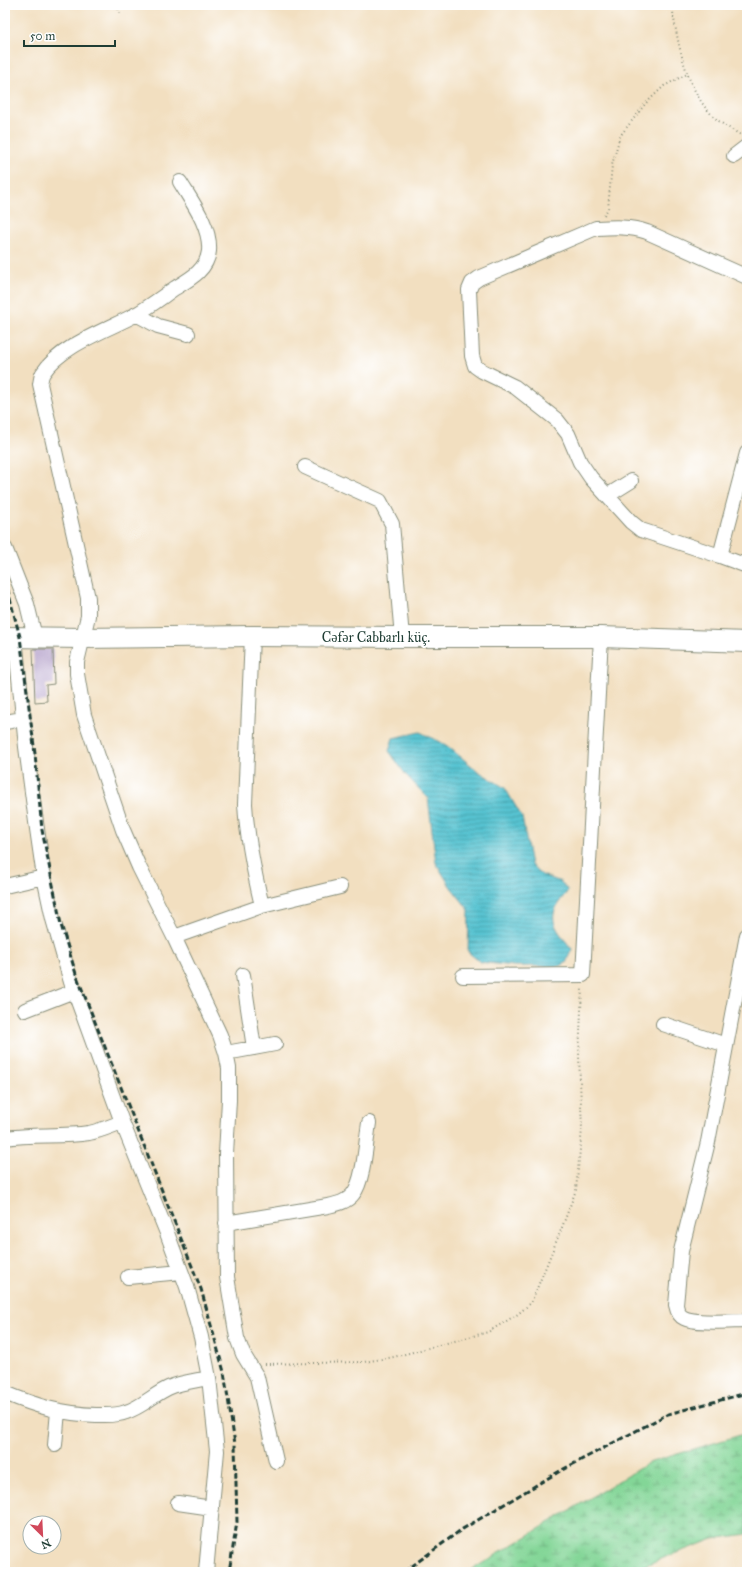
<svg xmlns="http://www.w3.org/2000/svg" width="752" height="1577" font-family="'IM FELL Great Primer',serif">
  <defs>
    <pattern id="wetland-marsh" width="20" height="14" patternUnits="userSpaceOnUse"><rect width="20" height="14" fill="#83d697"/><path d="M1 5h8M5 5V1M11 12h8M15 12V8" fill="none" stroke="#6baf7c"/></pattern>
    <pattern id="water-rules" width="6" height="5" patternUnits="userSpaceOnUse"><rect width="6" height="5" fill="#57c3d1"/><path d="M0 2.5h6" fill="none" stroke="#47a0aa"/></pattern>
  </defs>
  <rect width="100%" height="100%" fill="#fff"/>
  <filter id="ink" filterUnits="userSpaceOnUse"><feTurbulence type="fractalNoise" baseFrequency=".025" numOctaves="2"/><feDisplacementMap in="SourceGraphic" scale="8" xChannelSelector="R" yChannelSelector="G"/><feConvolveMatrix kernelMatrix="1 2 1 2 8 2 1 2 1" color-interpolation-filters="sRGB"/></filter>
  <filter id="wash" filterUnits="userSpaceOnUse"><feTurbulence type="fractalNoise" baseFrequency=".012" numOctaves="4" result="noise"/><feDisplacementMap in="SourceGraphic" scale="16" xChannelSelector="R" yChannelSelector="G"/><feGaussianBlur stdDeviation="0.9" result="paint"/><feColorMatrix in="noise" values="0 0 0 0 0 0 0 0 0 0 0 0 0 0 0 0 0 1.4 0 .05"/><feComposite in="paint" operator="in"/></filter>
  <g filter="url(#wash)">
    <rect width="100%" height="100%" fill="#f2dfc0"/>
    <!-- wetland -->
    <path fill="url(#wetland-marsh)" stroke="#518a66" d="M747,1433V1534L713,1539L627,1572H468L648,1463Z"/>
    <!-- water -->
    <path fill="url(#water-rules)" stroke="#3b8082" d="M420,732L446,745L478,771L505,788L522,817L531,865L542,875L561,882L568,891C545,917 552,924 572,949L566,963L560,966H514L480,962L468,952L469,910L450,886L436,863L428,798L406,775L389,751L393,738Z"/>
    <g id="blocks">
      <!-- building -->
      <path fill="#b29fc9" d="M33,649H53L54,684L46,685L47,701L35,702Z"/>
    </g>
  </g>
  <g filter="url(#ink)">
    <use href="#blocks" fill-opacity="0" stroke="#888e7a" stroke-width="1"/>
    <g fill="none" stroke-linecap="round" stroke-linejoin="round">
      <!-- street casing -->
      <g stroke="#888e7a" stroke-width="16">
        <path id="street" d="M734,156L747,146
          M180,182C192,202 211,227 209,251C207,270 190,279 175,288C162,297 149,307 135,315C107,330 60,346 43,373C41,376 41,380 40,384L88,598V616L77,662V674L84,715L123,830L139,867L174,937L220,1035L226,1053L229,1068V1100L226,1154L227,1277L237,1338L243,1354L257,1377L276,1461
          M747,277L647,232C630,226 614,227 596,228L479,278L472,283L469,290L472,356L475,366L482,371L515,387L557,420L568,434L580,462L591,478L631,522L641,530L720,556L747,566
          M136,314L158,326L188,334
          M305,467L380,501L392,524L402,637
          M607,496L631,481
          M5,548L27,604L35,637
          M720,556L747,453
          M252,636L245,804C247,839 254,872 262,906
          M15,637L26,747L36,822L44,877L53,919L71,982L122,1122L167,1233L187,1287L201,1337L209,1378L217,1451L206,1572
          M5,722L23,719
          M5,886L44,877
          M747,935L708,1142L681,1251L676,1305C677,1310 679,1316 684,1318C696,1324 732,1321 747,1321
          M174,937L262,906L340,887
          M243,975L254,1048
          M463,976L583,975L601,637
          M25,1010L74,991
          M663,1024L726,1045
          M226,1053L275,1044
          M5,1138C33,1134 61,1137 89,1133C100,1131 111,1126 122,1122
          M226,1223L328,1206C337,1204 347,1202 353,1194C364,1181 366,1141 369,1123
          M128,1277L181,1272
          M5,1393C36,1406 62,1414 96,1415C106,1415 117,1416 126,1412C142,1407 153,1395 168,1388C181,1382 195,1381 209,1378
          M55,1445L58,1411
          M178,1503L212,1508"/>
      </g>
      <!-- secondary casing -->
      <g stroke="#888e7a" stroke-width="22">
        <path id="secondary" d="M5,637L83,638L252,636L402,637H601L747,642"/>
      </g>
      <!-- path -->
      <path stroke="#888e7a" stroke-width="2" stroke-dasharray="1 3" stroke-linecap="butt" d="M117,5L120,13
        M672,5C677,41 686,90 713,116C721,124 731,129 741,135
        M604,215L608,209L612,165L620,136L646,103L664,86L687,74
        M265,1364L364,1362L394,1357L488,1332L518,1314L531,1303L561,1230L576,1190L582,1129L579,1056L582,988"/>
      <!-- street -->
      <use href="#street" stroke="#fff" stroke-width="14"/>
      <!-- secondary -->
      <use href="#secondary" stroke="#fff" stroke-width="20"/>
      <!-- rail -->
      <path stroke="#1f3d34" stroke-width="3" stroke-dasharray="6 3" stroke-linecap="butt" d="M5,580L20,637L35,754L42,830L61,925L76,974L201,1289L224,1372L235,1444L237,1522L229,1572
        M404,1572L461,1530L560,1471L668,1414L747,1393"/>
    </g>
  </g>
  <g text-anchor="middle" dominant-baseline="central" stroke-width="4" stroke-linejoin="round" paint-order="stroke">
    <!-- street labels -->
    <g font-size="14" fill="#1f3d34" stroke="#fff">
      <text x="376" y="637">Cəfər Cabbarlı küç.</text>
    </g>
  </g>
  <!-- margin -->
  <rect width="752" height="1577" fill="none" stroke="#fff" stroke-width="20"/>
  <!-- north arrow -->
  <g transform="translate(42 1535) rotate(156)"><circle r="19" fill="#ffffff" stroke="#a5b1ae"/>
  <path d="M0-3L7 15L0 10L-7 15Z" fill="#d1495b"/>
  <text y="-6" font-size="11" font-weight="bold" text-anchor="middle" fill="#1f3d34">N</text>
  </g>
  <!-- scale -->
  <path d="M24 40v6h91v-6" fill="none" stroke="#1f3d34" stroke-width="2"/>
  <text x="30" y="40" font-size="12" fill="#1f3d34" stroke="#ffffff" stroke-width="3" paint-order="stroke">50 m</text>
</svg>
